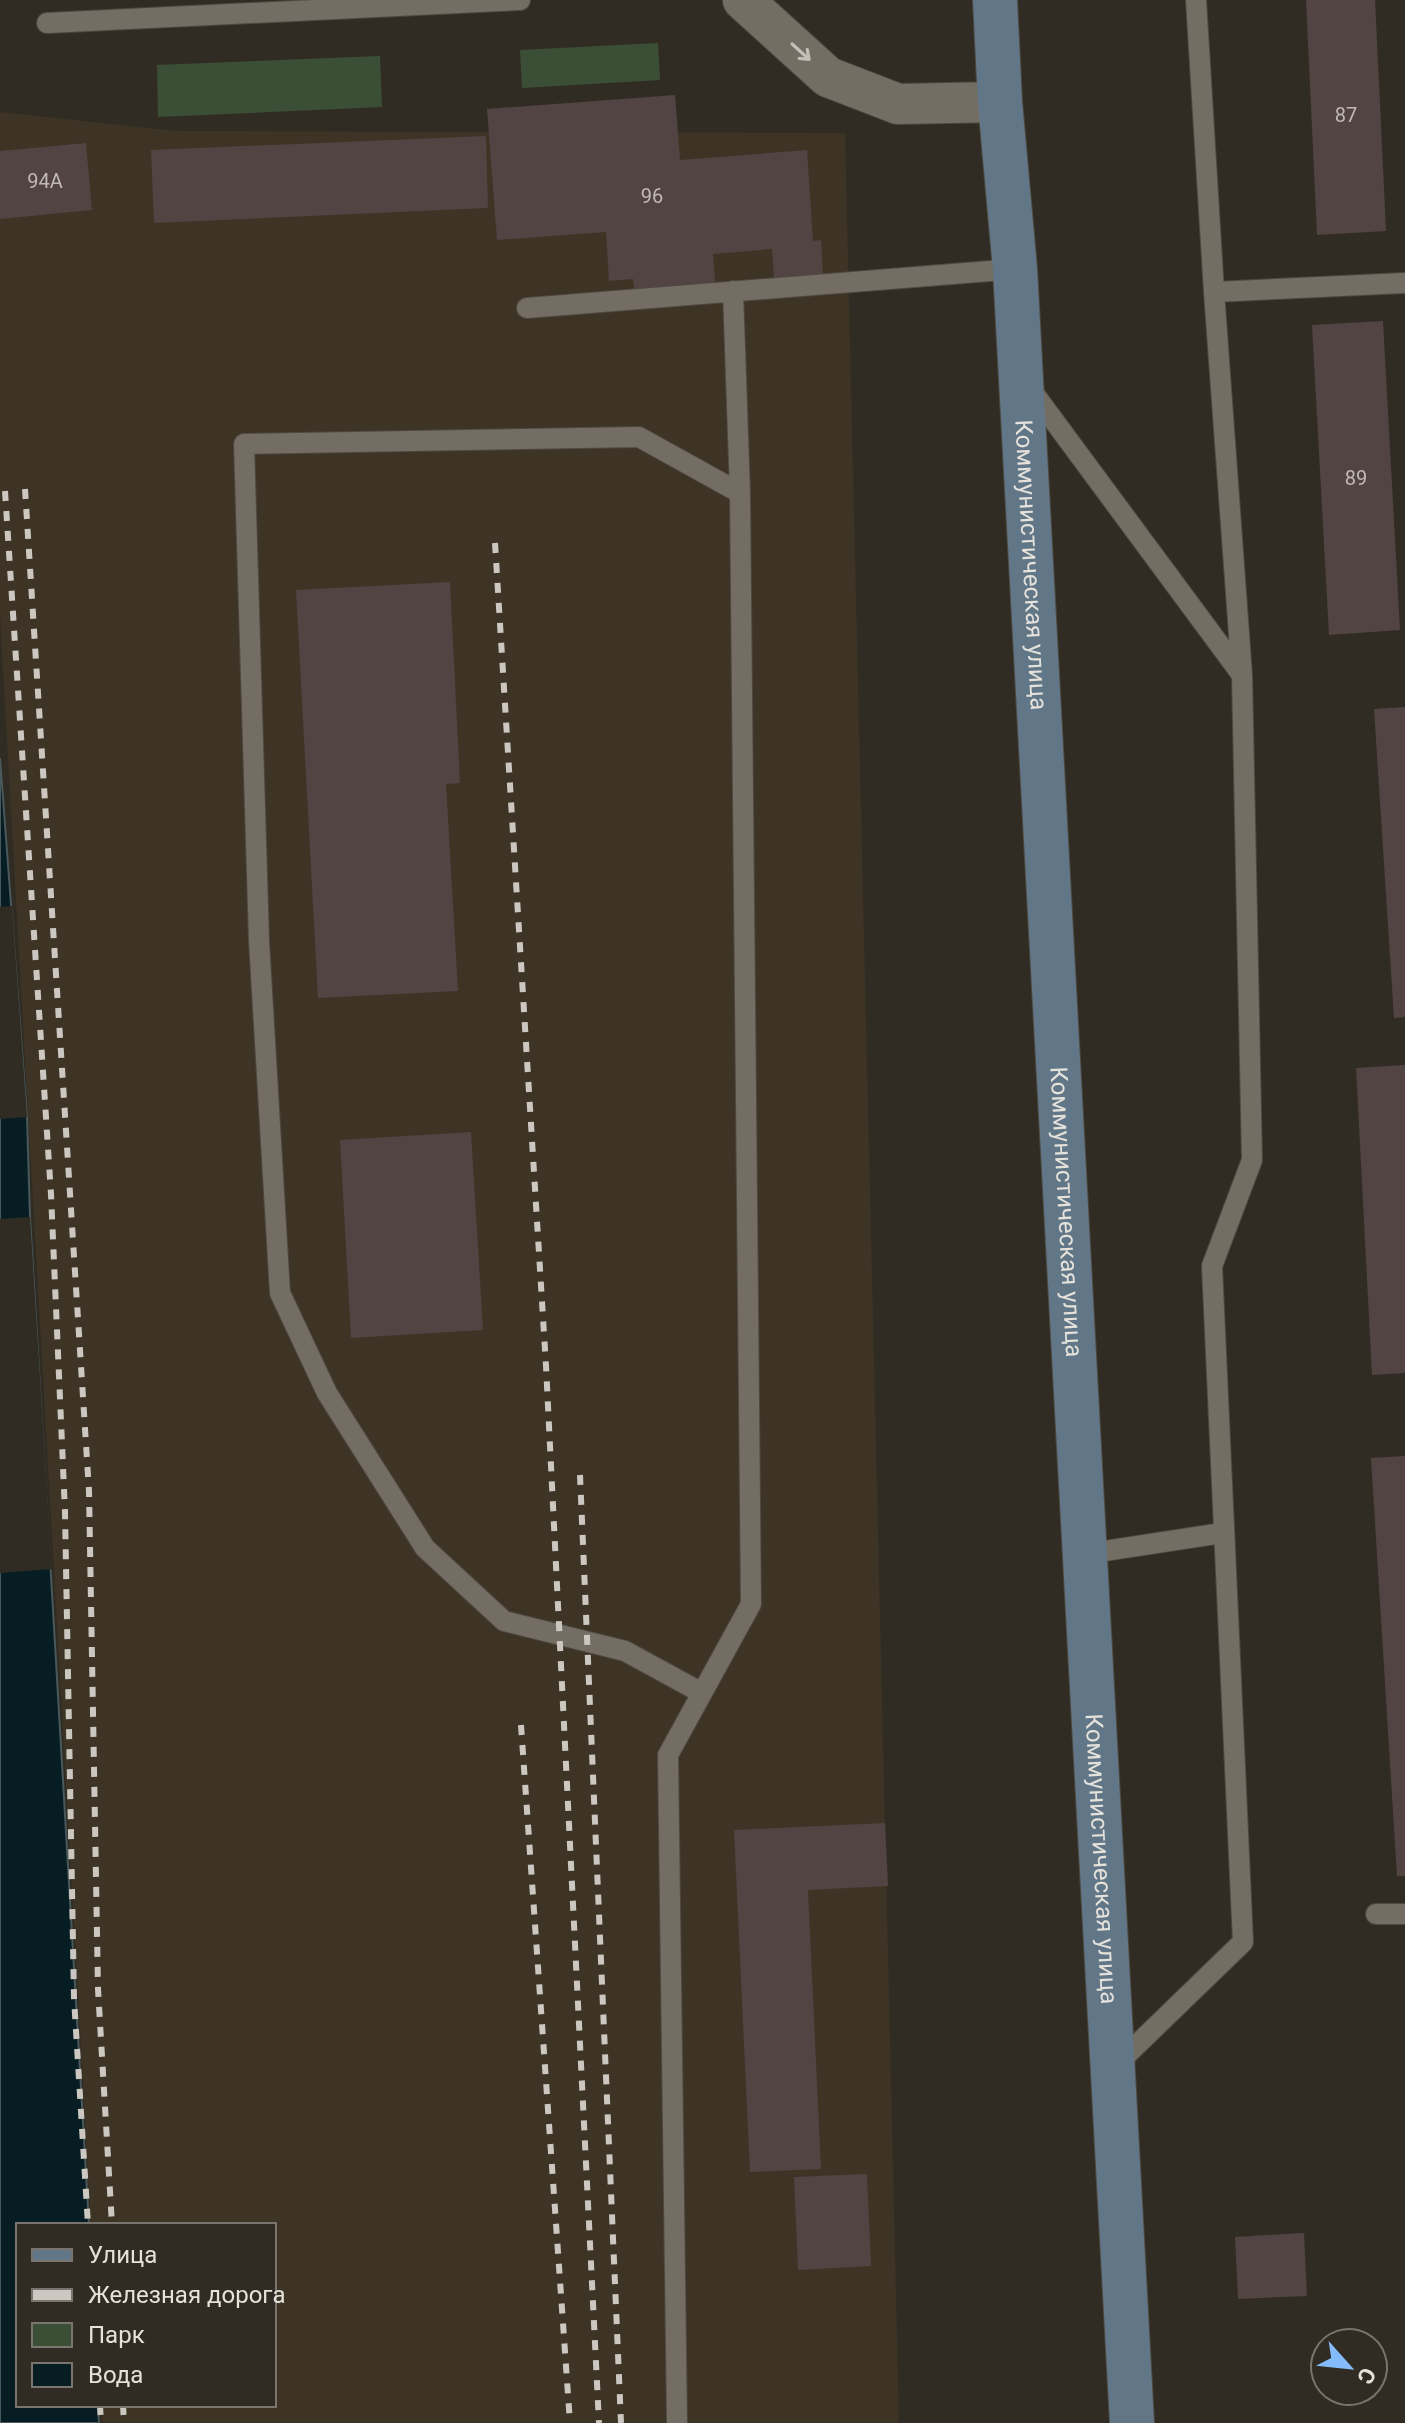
<svg xmlns="http://www.w3.org/2000/svg" width="1405" height="2423" font-family="Roboto,sans-serif">
  <rect width="100%" height="100%" fill="#312c23"/>
  <!-- built -->
  <path fill="#3d3425" d="M0,112L175,131L845,133L899,2423H102L101,2405H274V2225H91L0,616Z"/>
  <!-- green -->
  <path fill="#3b4f36" d="M658,43L660,80L522,88L520,50Z
    M380,56L382,107L158,117L157,65Z"/>
  <!-- water -->
  <path fill="#061e23" stroke="#49585a" stroke-width="2" d="M0,758L27,1117L30,1217L89,2225H18V2405H98L99,2423H0Z"/>
  <!-- pier -->
  <path fill="#312c23" d="M12,906L27,1117L0,1119V907Z
    M30,1217L52,1569L0,1573V1219Z"/>
  <!-- building -->
  <path fill="#514443" d="M1306,0H1375L1386,231L1317,235Z
    M675,95L680,160L807,150L813,241L821,240L823,276L774,280L772,249L713,254L716,291L635,297L633,279L609,281L606,232L497,240L487,109Z
    M486,136L488,208L154,223L151,150Z
    M86,143L92,210L0,219V151Z
    M1383,321L1400,630L1329,635L1312,325Z
    M450,582L460,783L446,784L458,991L318,998L296,590Z
    M1405,707V1017L1394,1018L1374,709Z
    M1405,1065V1373L1372,1375L1356,1068Z
    M471,1132L483,1330L351,1338L340,1140Z
    M1405,1456V1876H1397L1371,1458Z
    M885,1823L888,1886L808,1890L821,2169L750,2172L734,1830Z
    M867,2174L871,2266L798,2270L794,2177Z
    M1304,2233L1307,2296L1238,2299L1235,2237Z"/>
  <g fill="none" stroke-linecap="round" stroke-linejoin="round">
    <!-- lane casing -->
    <g stroke="#4e4942" stroke-width="22">
      <path id="lane" d="M1196,0L1214,292
        M47,23L520,0
        M527,308L1015,269
        M1029,387L1242,675L1252,1160L1212,1266L1243,1942L1115,2066
        M1242,675L1214,292L1405,283
        M1085,1554L1222,1533
        M702,1693L625,1651L504,1621L425,1548L327,1393L280,1293L259,941L244,444L639,437L740,493
        M1376,1914H1405
        M677,2423L668,1755L751,1604L740,493L733,291"/>
    </g>
    <!-- street casing -->
    <g stroke="#4e4942" stroke-width="42">
      <path id="street" d="M743,0L828,77L898,104L1000,102"/>
    </g>
    <!-- secondary casing -->
    <g stroke="#4e4942" stroke-width="46">
      <g id="secondary">
        <path id="s1" d="M995,0L1000,102L1015,269L1132,2423"/>
      </g>
    </g>
    <!-- lane -->
    <use href="#lane" stroke="#746d63" stroke-width="20"/>
    <!-- street -->
    <use href="#street" stroke="#746d63" stroke-width="40"/>
    <!-- secondary -->
    <use href="#secondary" stroke="#617787" stroke-width="44"/>
    <!-- rail -->
    <path stroke="#ccc8c1" stroke-width="6" stroke-dasharray="10 10" stroke-linecap="butt" d="M25,489L89,1491L98,1989L112,2225
      M5,491L51,1194L65,1512L74,1998L88,2225
      M495,543L546,1366L599,2423
      M580,1475L621,2423
      M521,1725L570,2423
      M100,2405L101,2423
      M123,2405L124,2423"/>
  </g>
  <!-- one-way arrows -->
  <defs><path id="oneway-shaft" d="M-6 0H5M1.5-3L5.5 0L1.5 3" fill="none" stroke-width="1.6" stroke-linecap="round" stroke-linejoin="round" transform="scale(2)"/></defs>
  <use stroke="#c3beb7" href="#oneway-shaft" transform="translate(801 52) rotate(42)"/>
  <g text-anchor="middle" dominant-baseline="central" stroke-width="6" stroke-linejoin="round" paint-order="stroke">
    <!-- number labels -->
    <g font-size="20" fill="#c0bab5">
      <text x="1346" y="115">87</text>
      <text x="45" y="181">94А</text>
      <text x="652" y="196">96</text>
      <text x="1356" y="478">89</text>
    </g>
    <!-- street labels -->
    <g font-size="24" fill="#e5e1db" stroke="#312c23">
      <text stroke="none"><textPath href="#s1" startOffset="566">Коммунистическая улица</textPath></text>
      <text stroke="none"><textPath href="#s1" startOffset="1214">Коммунистическая улица</textPath></text>
      <text stroke="none"><textPath href="#s1" startOffset="1862">Коммунистическая улица</textPath></text>
    </g>
  </g>
  <!-- legend -->
  <rect x="16" y="2223" width="260" height="184" fill="#312c23" stroke="#79746d" stroke-width="2"/>
  <rect x="32" y="2249" width="40" height="12" fill="#617787" stroke="#79746d" stroke-width="2"/>
  <text x="88" y="2263" font-size="24" fill="#e5e1db">Улица</text>
  <rect x="32" y="2289" width="40" height="12" fill="#ccc8c1" stroke="#79746d" stroke-width="2"/>
  <text x="88" y="2303" font-size="24" fill="#e5e1db">Железная дорога</text>
  <rect x="32" y="2323" width="40" height="24" fill="#3b4f36" stroke="#79746d" stroke-width="2"/>
  <text x="88" y="2343" font-size="24" fill="#e5e1db">Парк</text>
  <rect x="32" y="2363" width="40" height="24" fill="#061e23" stroke="#79746d" stroke-width="2"/>
  <text x="88" y="2383" font-size="24" fill="#e5e1db">Вода</text>
  <!-- north arrow -->
  <g transform="translate(1349 2367) rotate(117)"><circle r="38" fill="#312c23" stroke="#79746d" stroke-width="2"/>
  <path d="M0-6L14 30L0 20L-14 30Z" fill="#84bcfb"/>
  <text y="-12" font-size="22" font-weight="bold" text-anchor="middle" fill="#e5e1db">С</text>
  </g>
</svg>
